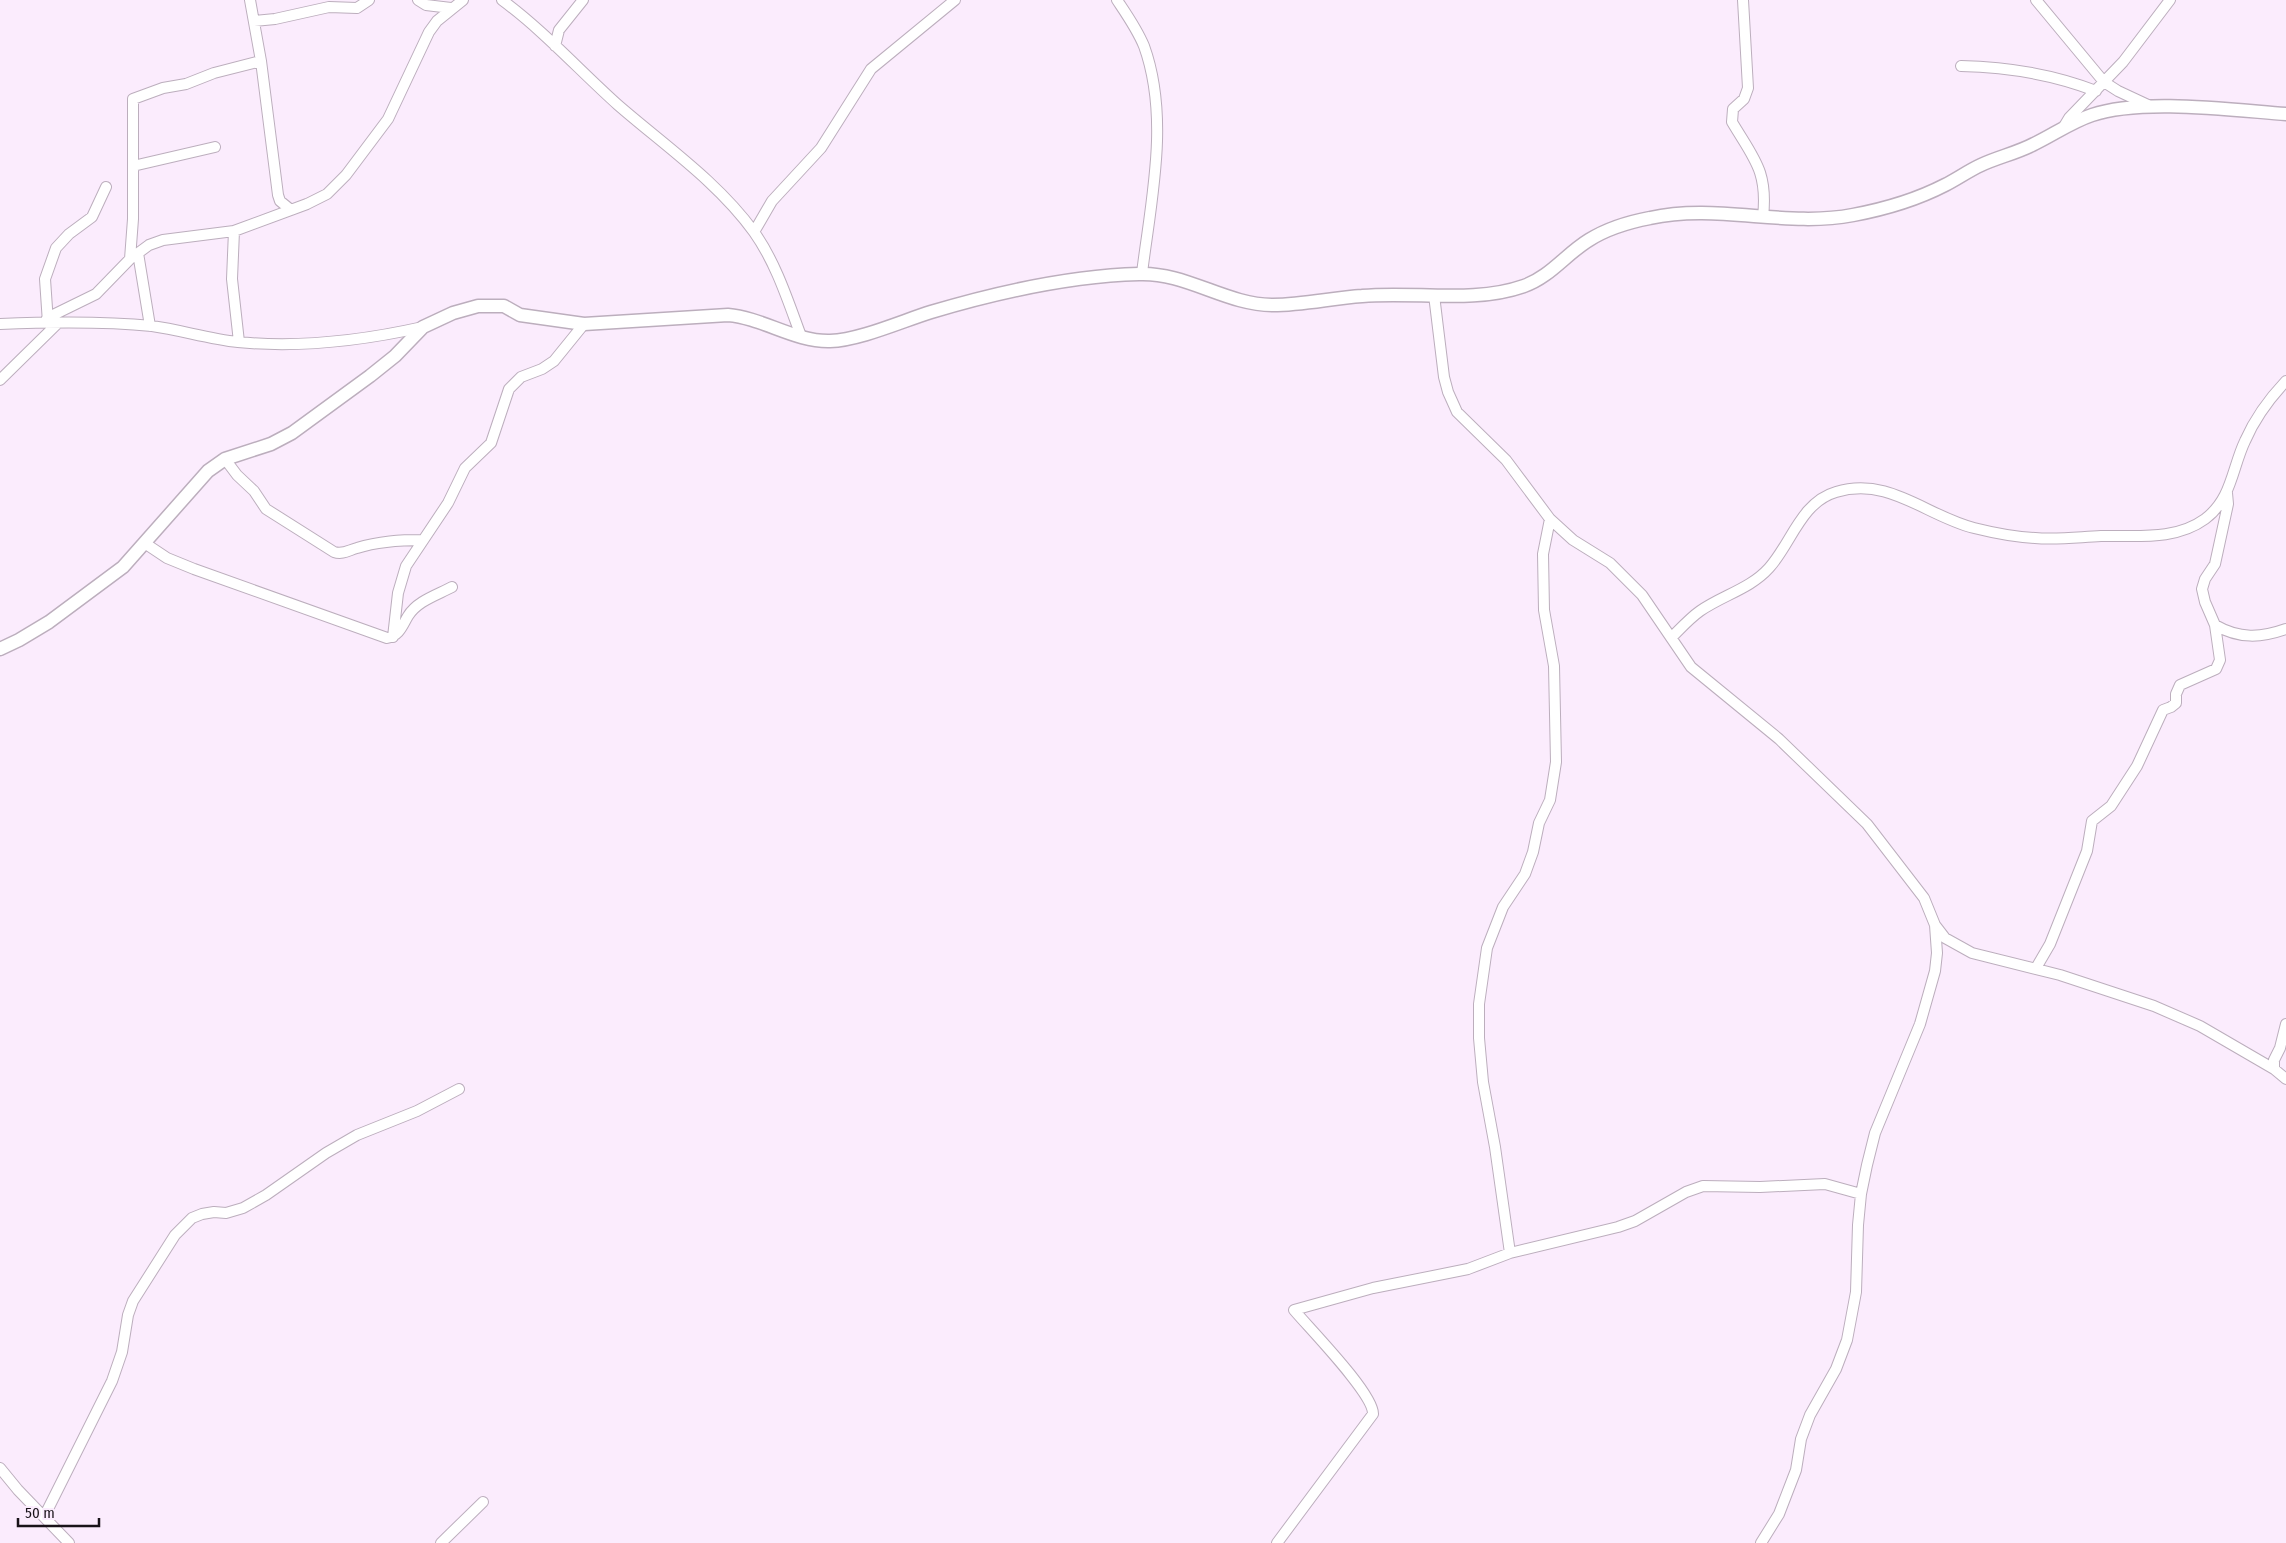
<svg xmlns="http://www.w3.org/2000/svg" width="2286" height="1543" font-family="'Fira Sans Condensed',sans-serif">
  <rect width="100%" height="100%" fill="#fbecfd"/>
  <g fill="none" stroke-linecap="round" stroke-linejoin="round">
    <!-- minor casing -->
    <g stroke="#bcaebd" stroke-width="12">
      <path id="minor" d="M250,0L261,61L278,195L280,201L291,210
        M418,0L426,5L451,8
        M502,0C544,31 579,70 618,105C664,145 718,182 754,232C776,263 788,301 801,336
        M1117,0C1127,15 1137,29 1144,46C1170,118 1151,200 1142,273
        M1743,0L1748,88L1744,99L1733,109L1732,122C1754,159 1768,171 1763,217
        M2036,0L2104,82L2118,91L2148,105
        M254,21L275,19L329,7L357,8L369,0
        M555,46L559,30L583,0
        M1961,66C2008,67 2052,74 2096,91
        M2063,128L2069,118L2123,62L2170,0
        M133,166L215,147
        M234,231L232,279L239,342
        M754,232L772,201L821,148L871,69L955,0
        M138,253L150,326
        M130,259L133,219V99L163,88L186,84L214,73L261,61
        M1434,295L1444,377L1448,392L1457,412L1506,460L1550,519L1573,540L1610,563L1642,595L1691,667L1779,739L1867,824L1924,898L1935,925L1937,953L1935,971L1920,1024L1875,1133L1867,1165L1861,1194L1858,1225L1856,1292L1847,1340L1836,1369L1810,1415L1801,1439L1796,1470L1779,1514L1761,1543
        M47,318L96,294L130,259L149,245L163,240L234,231L307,204L327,194L346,175L388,119L429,32L437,21L463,0
        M48,323L45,279L56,248L69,234L92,217L106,187
        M0,324C50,322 102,321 152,326C181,330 209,339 238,342C298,348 365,340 423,327
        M0,380L58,323
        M225,459L237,475L254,491L266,509L334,552C343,555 349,550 357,548C379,541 400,540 423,540
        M146,544L167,558L194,569L387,638C400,635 402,626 408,616C417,601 437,595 452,587
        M2215,625C2239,639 2261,638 2286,629
        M393,637L398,593L406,566L448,503L465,468L491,443L509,389L521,377L542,369L554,361L584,324
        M1672,637C1681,628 1690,618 1700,611C1723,595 1750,589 1769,568C1791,544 1801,502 1836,492C1889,476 1926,516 1974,528C1994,533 2015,537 2035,538C2057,540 2079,537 2101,536C2136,535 2175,541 2205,519C2232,499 2232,468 2245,441C2255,418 2269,399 2286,381
        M1935,925L1945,938L1972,953L2060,975L2154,1006L2200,1026L2274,1069L2286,1079
        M2036,968L2050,944L2087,851L2092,821L2111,806L2137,766L2163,710L2171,707L2176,703V694L2180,685L2216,669L2220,660L2215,625L2205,602L2202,589L2205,579L2215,564L2228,504L2227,493
        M2274,1069V1060L2280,1048L2286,1024
        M1510,1253L1495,1147L1483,1082L1479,1038V1004L1487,948L1503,907L1525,874L1533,852L1539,823L1550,800L1556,762L1554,666L1544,610L1543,554L1550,519
        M0,1468L18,1490L69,1543
        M44,1517L112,1381L122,1352L128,1315L133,1301L175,1235L192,1218L202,1214L214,1212L226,1213L243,1208L266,1195L326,1153L357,1135L417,1111L459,1089
        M441,1543L483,1502
        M1277,1543L1373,1414C1374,1394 1309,1328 1294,1310L1373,1288L1468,1269L1510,1253L1618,1227L1635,1221L1686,1192L1703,1186L1760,1187L1825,1184L1861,1194"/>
    </g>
    <!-- tertiary casing -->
    <g stroke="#bcaebd" stroke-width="15">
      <path id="tertiary" d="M0,649L19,640L49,622L123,567L208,471L225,459L271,444L292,433L370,376L395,356L423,327L453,313L478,306H504L520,315L584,324L728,315C763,318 795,342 830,341C860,340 902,321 931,312C998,292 1069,276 1139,274C1186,272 1226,305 1273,305C1303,305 1332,298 1362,296C1414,291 1473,304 1524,286C1550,277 1566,254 1589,240C1608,228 1629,222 1650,218C1717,203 1786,228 1853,215C1885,209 1916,200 1945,185C1957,179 1968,171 1981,165C1998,157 2017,153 2034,144C2053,135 2071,122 2092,115C2141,98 2232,110 2286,114"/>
    </g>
    <!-- minor -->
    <use href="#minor" stroke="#fff" stroke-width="10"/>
    <!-- tertiary -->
    <use href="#tertiary" stroke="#fff" stroke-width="12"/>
  </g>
  <!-- scale -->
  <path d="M18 1518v8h81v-8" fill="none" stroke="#191319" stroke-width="2.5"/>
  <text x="25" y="1518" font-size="15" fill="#191319" stroke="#fbecfd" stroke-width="4" paint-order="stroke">50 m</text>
</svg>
